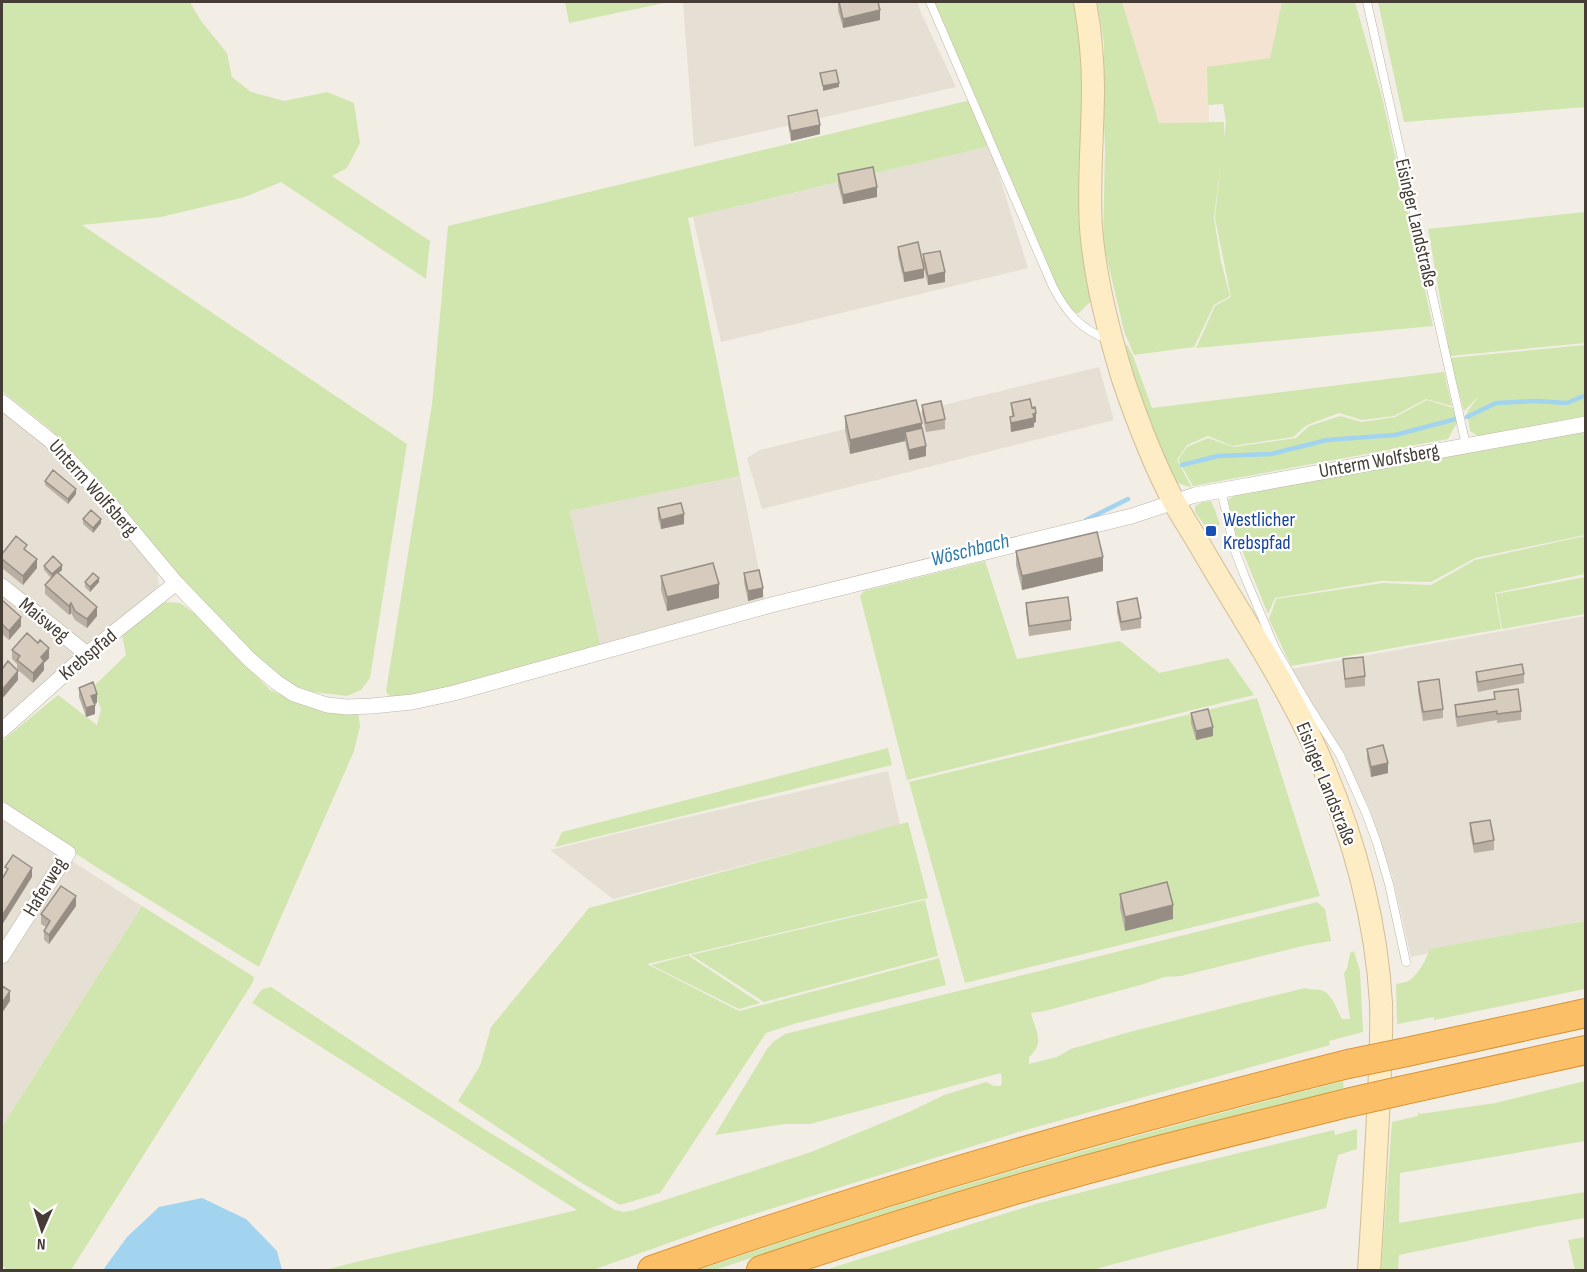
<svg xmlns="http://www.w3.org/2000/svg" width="1587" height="1272" font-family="'Sofia Sans Condensed',sans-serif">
  <rect width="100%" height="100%" fill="#f2eee5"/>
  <!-- residential -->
  <path fill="#e6dfd3" d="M683,2H917L921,13L956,87L694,147Z
    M990,146L1028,268L721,342L693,217Z
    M1099,367L1114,420L762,509L747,458L760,450Z
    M2,410L51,450L90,491L157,570L159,586L2,722Z
    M740,476L766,605L601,648L570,511Z
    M1585,616V921L1430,949L1429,953L1411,957L1392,875L1367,803L1291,669Z
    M888,771L900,825L613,899L550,850L632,830Z
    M2,816L142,906L2,1127Z"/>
  <!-- commercial -->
  <path fill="#f4e3d0" d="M1122,2H1282L1270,58L1208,68L1209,122L1159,123Z"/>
  <!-- green -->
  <path fill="#d1e6ae" d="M2,2H190L201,21L227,53L232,77L251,92L284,101L327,92L354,103L360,143L347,168L332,176L430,241L426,279L281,182L245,197L161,217L82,225L407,444L370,678L361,690L347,696L313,692L284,682L219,622L91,472L51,430L2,391Z
    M565,2H669L569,23Z
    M932,2H1077L1083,34L1092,300L1079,313H1074L1064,305Z
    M1097,2H1122L1159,123L1224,122V138L1226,122L1223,104L1208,105L1207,67L1270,58L1282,2H1355L1382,97L1433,326L1196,348L1215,306L1231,297L1215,218L1221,161L1214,218L1221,262L1230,296L1214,305L1194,347L1134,355L1124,331L1103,242L1105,150L1104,124V43Z
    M1378,2H1585V107L1404,122Z
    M971,100L990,146L688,218L740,476L570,511L601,648L413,696L393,697L388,695L386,691L432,404L448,226Z
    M1585,212V343L1450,356L1428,229Z
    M1127,345L1133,356L1152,408L1444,372L1452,406L1426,399L1394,416L1362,420L1339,413L1307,425L1293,437L1232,446L1208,436L1187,445L1177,460L1192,488L1175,482L1146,424L1120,347Z
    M1585,345V418L1478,436L1470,431L1467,412L1479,396L1464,411L1450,358Z
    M1427,400L1453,408L1457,423L1448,439L1193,486L1178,460L1187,447L1208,438L1233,447L1296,438L1309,426L1340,416L1362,422L1395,417Z
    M1583,432L1585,435V535L1475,558L1431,582L1381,581L1275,598L1268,614L1236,535L1228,500L1238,493Z
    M1211,501L1215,510L1220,525L1208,530L1195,512V506L1202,502Z
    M1585,536V574L1495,593L1501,629L1291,666L1269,619L1276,599L1383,583L1431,585L1475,560Z
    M985,561L1017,659L1120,641L1159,673L1228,658L1254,695L907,780L860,596L864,591Z
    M1585,577V614L1502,629L1496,594Z
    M166,602L180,603L202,619L270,690L291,700L358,713L360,726L354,751L259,967L96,867L10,810L7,804L2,800V741L58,695L97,725L101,709L93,687L126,655L122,635L151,610Z
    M1257,698L1320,896L965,983L909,782Z
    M888,748L892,765L555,847L562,832Z
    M908,822L928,898L647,964L739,1011L939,958L946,985L797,1023L766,1033L660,1193L620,1205L580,1182L458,1101L480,1066L491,1027L589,908Z
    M925,900L938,956L764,1002L691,955Z
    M1317,902L1325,909L1331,941L1307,945L1181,976L1164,977L1144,984L1045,1011L1031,1013C1035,1031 1046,1042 1029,1057V1064L1057,1057L1071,1049L1126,1033L1231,1006L1305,988C1311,990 1316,989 1321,990C1332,993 1337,1010 1342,1019H1350L1344,973L1347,969L1350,953L1354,951L1360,971L1363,1032L1329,1041L1330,1045L1022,1131L931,1159L719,1225L593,1270H325L352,1263L577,1210L252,1003L262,989L271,987L473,1122L615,1210L624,1212L634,1210L811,1152L909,1112L944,1095L986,1082L994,1086H1000L1002,1084L1001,1073L810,1124H785L715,1135L767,1049L773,1042L785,1034Z
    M142,906L254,977L253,982L71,1270H7L2,1265V1127Z
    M1585,921V989L1434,1020V1017L1397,1024L1396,984C1399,983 1403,983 1406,982C1415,979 1428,959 1429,949Z
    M689,955V956L760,1003L739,1009L651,965Z
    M1343,1081L1344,1089L1058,1162L909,1207L771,1251L715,1270H698C910,1197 1126,1137 1343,1081Z
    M1585,1081V1141L1400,1173L1399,1223L1585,1192V1218L1539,1226L1399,1255L1398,1270H1381L1392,1122L1418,1116V1112L1420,1114L1495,1103Z
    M1357,1129V1149L1338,1155L1326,1208L1092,1270H825L1039,1203L1185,1166L1334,1130L1335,1135Z
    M1585,1237V1270H1575L1568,1240Z"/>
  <!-- water -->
  <path fill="#a2d4ef" d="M202,1198L246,1219L277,1251L282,1270H103L127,1237L159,1207Z"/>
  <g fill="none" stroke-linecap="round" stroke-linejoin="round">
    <!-- stream -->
    <path stroke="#a2d4ef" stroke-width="4.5" d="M1467,417L1496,403L1536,401L1567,403L1586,395
      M1182,465L1218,456L1271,454L1327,440L1395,435L1456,419
      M1086,520L1128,499"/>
    <!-- lane casing -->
    <g stroke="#beb5a8" stroke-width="9">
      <path id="lane" d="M930,2L1053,287C1066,312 1080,329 1107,339
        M1367,2L1466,445
        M1221,490L1235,551L1245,577L1275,648L1310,708L1340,755L1366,813L1377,843L1389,884L1406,962"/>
    </g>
    <!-- street casing -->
    <g stroke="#beb5a8" stroke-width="16">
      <path id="street" d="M2,402L51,441L110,504L176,583L250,660L276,682L294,694L327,705L347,707L372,706L412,702L454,693L771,605L1132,516L1195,495L1586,424
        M2,586L87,654
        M2,730L87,654L176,583
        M2,810L68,853L2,956"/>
    </g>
    <!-- secondary casing -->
    <g stroke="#d2be96" stroke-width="24">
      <path id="secondary" d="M1085,2C1090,30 1093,59 1093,88C1093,135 1088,182 1091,228C1095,280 1108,330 1123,379C1137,420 1153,463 1174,502C1184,520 1195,536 1205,554C1243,619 1286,683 1317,752C1352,831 1376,917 1381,1003C1382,1034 1380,1066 1379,1097C1376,1155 1373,1213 1369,1270"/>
    </g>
    <!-- highway casing -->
    <g stroke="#da9437" stroke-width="30">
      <path id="highway" d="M1402,1053L1586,1013
        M1400,1091L1586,1050
        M652,1270C880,1189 1113,1123 1348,1064
        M761,1270C888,1227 1016,1188 1144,1154C1212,1136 1280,1120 1347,1103"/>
    </g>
    <!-- lane -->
    <use href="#lane" stroke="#fff" stroke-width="8"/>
    <!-- street -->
    <use href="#street" stroke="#fff" stroke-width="15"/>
    <!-- secondary -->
    <use href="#secondary" stroke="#fdecc4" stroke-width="22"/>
    <!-- highway -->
    <use href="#highway" stroke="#fbc067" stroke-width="28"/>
    <!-- highway-bridge casing -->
    <g stroke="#da9437" stroke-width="30" stroke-linecap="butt">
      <path id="highway-bridge" d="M1348,1064L1402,1053
        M1347,1103L1400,1091"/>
    </g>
    <!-- highway-bridge -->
    <use href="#highway-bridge" stroke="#fbc067" stroke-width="28"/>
  </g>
  <!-- wall -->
  <path fill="#b9afa3" d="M838,2L880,20L843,28L838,10Z
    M788,116L820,134L791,141L788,125Z
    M838,174L877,197L843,204L838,184Z
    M898,247L924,278L904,282L898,256Z
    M923,254L945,282L928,285L923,264Z
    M1011,403L1036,422L1034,423V427L1011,432L1010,426V417H1012Z
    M922,405L945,419V429L926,432L922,414Z
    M845,416L922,428L926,456L909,460L905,441L850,454L845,430Z
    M45,481L76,494L68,504L45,485Z
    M658,508L684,524L661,529L658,518Z
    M83,519L101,523L93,533L83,524Z
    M1016,551L1103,571L1022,590L1016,565Z
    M2,554L37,568L23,585L2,568Z
    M44,566L62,570L58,573L97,616L87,628L75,620L71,613L69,615L45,594V585L51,578L44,570Z
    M744,573L763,597L748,601L744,582Z
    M661,576L719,598L667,611L661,590Z
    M85,582H99L90,592L85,587Z
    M2,600L21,626L9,640L2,634Z
    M1117,602L1141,618V628L1121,631L1117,612Z
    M1026,603L1071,620V630L1029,636L1026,612Z
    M12,650L49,658L44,663V670L33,683L17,669V664L12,659Z
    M1343,659L1365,676V686L1345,688Z
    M1476,672L1524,674V683L1478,692L1476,681Z
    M1418,682L1443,709V718L1423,721L1418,692Z
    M79,688L97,703L94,704L95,714L86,717L79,697Z
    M1494,692L1521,711V720L1497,723V720L1457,727L1455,715V705L1494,699Z
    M1191,713L1213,736L1196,740L1191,723Z
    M1367,749L1388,773L1371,777L1367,758Z
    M1470,823L1494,840V850L1474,853L1470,832Z
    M1120,894L1173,919L1125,931L1120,908Z
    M76,906L49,944L44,940V931L46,927L41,924V914Z"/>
  <!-- shaded-wall -->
  <path fill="#968e85" d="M880,10V20L843,28V19Z
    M839,83V87L823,91V86Z
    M820,125V134L791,141V131Z
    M877,187V197L843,204V195Z
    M924,269V278L904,282V273Z
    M945,272V282L928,285V276Z
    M1036,413V422L1034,423V427L1011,432V423Z
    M922,423V437L905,432V441L850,454V440Z
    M926,446V456L909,460V450Z
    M76,489V494L68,504V499Z
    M684,514V524L661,529V520Z
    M101,519V523L93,533V528Z
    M1103,557V571L1022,590V576Z
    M37,559V568L23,585V576Z
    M62,565V570L52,579V574Z
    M99,578V582L90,592V587Z
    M719,584V598L667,611V597Z
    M763,588V597L748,601V591Z
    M71,603V613L69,615V606Z
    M97,607V616L87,628V619Z
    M21,617V626L9,640V631Z
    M49,648V658L44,663V670L33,683V673L41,657Z
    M18,671V680L2,699V690Z
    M97,694V703L91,705V696Z
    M95,705V714L86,717V708Z
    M1213,727V736L1196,740V731Z
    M1388,763V773L1371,777V767Z
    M32,868V877L2,925V916Z
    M76,896V906L49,944V935Z
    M1173,905V919L1125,931V917Z
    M10,991V1001L2,1013V1003Z"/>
  <!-- building -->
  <path fill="#d7cbbe" stroke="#968e85" stroke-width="1.5" d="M839,2H878L880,10L843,19Z
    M836,70L839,83L823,86L820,73Z
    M817,110L820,125L791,131L788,116Z
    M873,167L877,187L843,195L838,174Z
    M918,242L924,269L904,273L898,247Z
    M940,251L945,272L928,276L923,254Z
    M1030,399L1032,408L1035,407L1036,413L1033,414L1034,418L1011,423L1010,417L1014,416L1011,403Z
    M916,400L922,423L850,440L845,416Z
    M941,401L945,419L926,423L922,405Z
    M922,428L926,446L909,450L905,432Z
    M53,470L76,489L68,499L45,481Z
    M681,503L684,514L661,520L658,508Z
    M91,510L101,519L93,528L83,519Z
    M1097,532L1103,557L1022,576L1016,551Z
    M16,536L27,545L24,549L37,559L23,576L2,559V554Z
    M53,556L62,565L52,574L44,566Z
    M713,563L719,584L667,597L661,576Z
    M759,570L763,588L748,591L744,573Z
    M57,572L97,607L87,619L75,611L71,603L69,606L45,585Z
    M93,573L99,578L90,587L85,582Z
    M1068,597L1071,620L1029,626L1026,603Z
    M1137,598L1141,618L1121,622L1117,602Z
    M2,600L21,617L9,631L2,624Z
    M27,633L38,643L40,640L49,648L41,657L44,661L33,673L17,660L20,656L12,650Z
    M1363,657L1365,676L1345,679L1343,659Z
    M8,661L18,671L2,690V669Z
    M1522,664L1524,674L1478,682L1476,672Z
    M1439,679L1443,709L1423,712L1418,682Z
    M93,682L97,694L91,696L95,705L86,708L79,688Z
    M1518,689L1521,711L1497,714V711L1457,717L1455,705L1495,699L1494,692Z
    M1208,709L1213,727L1196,731L1191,713Z
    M1383,745L1388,763L1371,767L1367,749Z
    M1490,820L1494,840L1474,844L1470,823Z
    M13,855L32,868L2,916V879L8,869L5,867Z
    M1167,882L1173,905L1125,917L1120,894Z
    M61,886L76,896L49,935L44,931L50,921L41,914Z
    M2,986L10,991L2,1003Z"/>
  <!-- markers -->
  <rect fill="#1a4fb4" stroke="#fff" stroke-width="2" x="1205" y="525" width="12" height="12" rx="3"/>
  <g text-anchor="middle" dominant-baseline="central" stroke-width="4.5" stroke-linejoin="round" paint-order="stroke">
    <!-- street labels -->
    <g font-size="20" fill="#453d35" stroke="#fff">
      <text transform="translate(1416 223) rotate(77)">Eisinger Landstraße</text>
      <text transform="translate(1379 461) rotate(-10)">Unterm Wolfsberg</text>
      <text transform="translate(93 488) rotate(48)">Unterm Wolfsberg</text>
      <text transform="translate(44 620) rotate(39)">Maisweg</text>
      <text transform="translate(88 655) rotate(-40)">Krebspfad</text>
      <text transform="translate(1326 784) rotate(68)">Eisinger Landstraße</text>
      <text transform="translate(45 887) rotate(-59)">Haferweg</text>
    </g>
    <!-- transit labels -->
    <g font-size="20" fill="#164399" stroke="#fff" text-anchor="start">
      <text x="1223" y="520">Westlicher<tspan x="1223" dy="23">Krebspfad</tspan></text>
    </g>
    <!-- water labels -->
    <g font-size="21" font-style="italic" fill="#2e7ba6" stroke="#fff">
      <text transform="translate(970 550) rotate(-14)">Wöschbach</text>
    </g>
  </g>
  <!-- border -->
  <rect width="1587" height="1272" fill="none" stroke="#453d35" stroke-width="6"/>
  <!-- north arrow -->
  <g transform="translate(42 1230) rotate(183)" stroke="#ffffff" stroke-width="4.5" paint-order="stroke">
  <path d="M0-4.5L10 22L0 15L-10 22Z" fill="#453d35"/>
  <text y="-9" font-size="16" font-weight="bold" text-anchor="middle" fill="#453d35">N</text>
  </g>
</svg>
